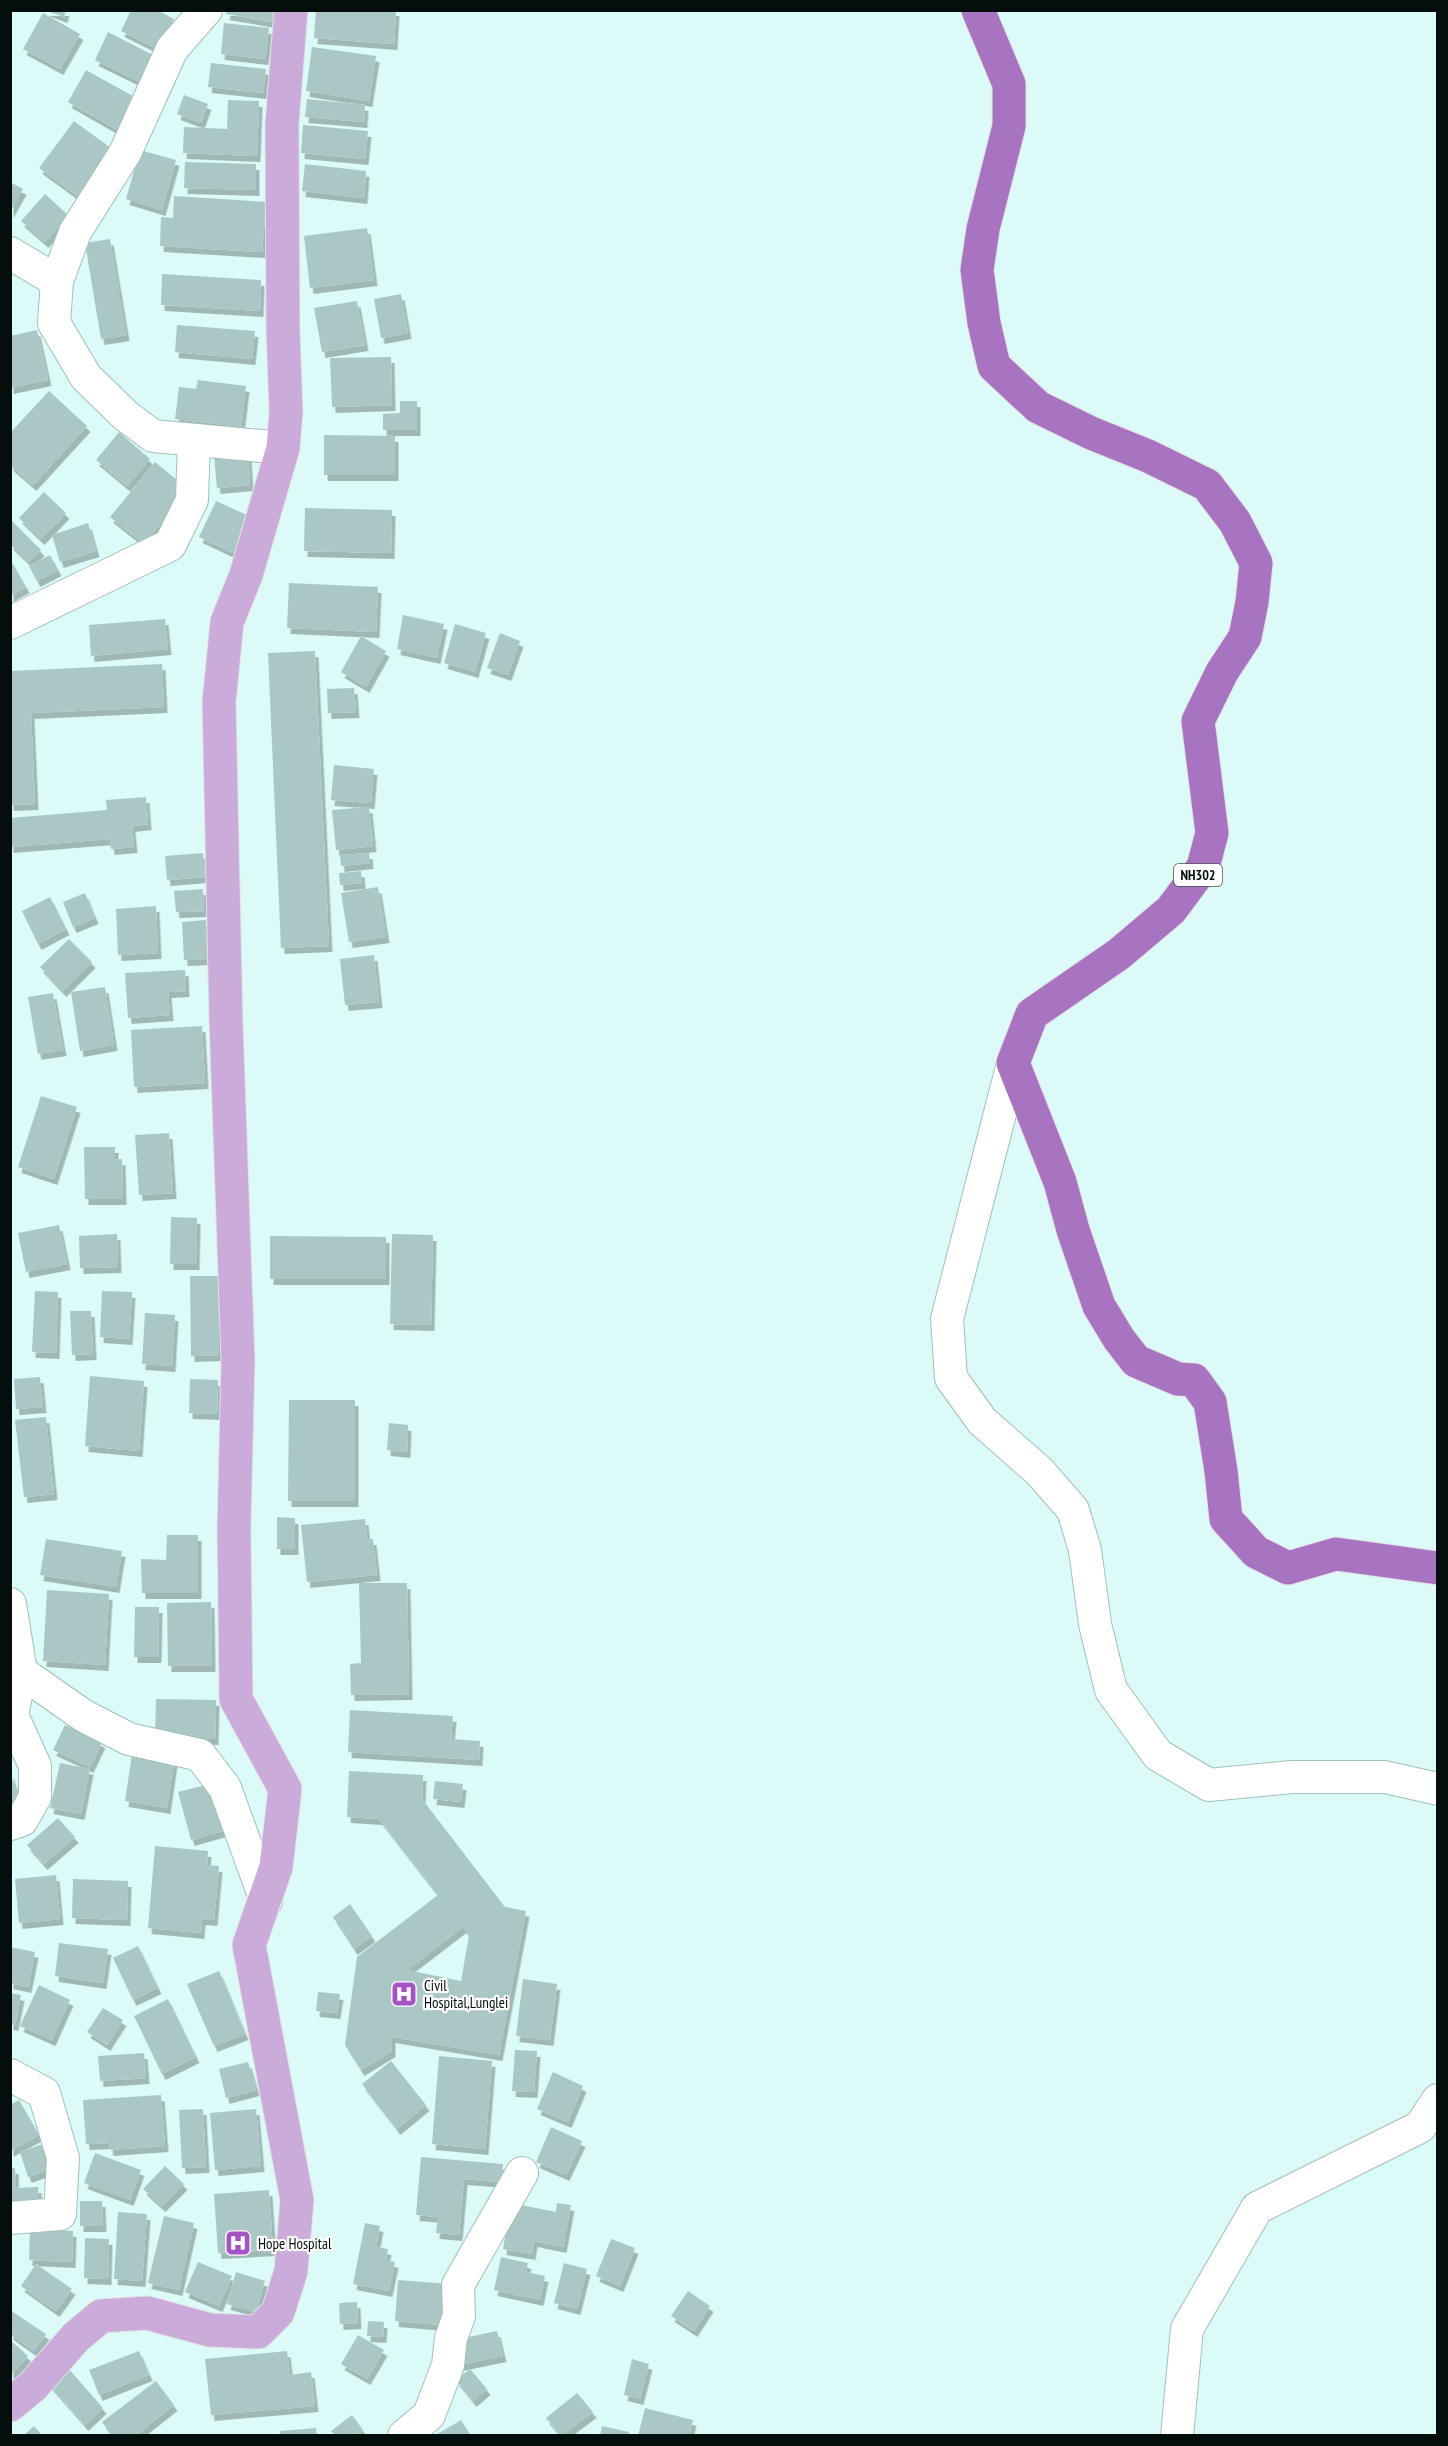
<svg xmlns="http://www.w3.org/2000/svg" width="1448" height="2446" font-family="'PT Sans Narrow',sans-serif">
  <defs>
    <filter id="shadow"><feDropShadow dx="3.5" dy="6" stdDeviation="0" flood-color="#0004"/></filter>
  </defs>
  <rect width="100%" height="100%" fill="#dbfaf8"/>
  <!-- building -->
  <path fill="#aac7c5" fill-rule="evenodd" filter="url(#shadow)" d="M45,10H66L64,17Z
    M131,10H157L174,19L159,50L121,31Z
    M227,10H274L271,22L226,14Z
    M316,10H396L394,44L314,38Z
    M43,13L80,34L60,69L23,49Z
    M224,23L269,28L265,59L221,54Z
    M108,32L155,56L142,83L95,60Z
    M312,47L376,56L369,101L306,91Z
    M211,63L266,69L263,93L208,87Z
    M86,70L138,99L119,131L68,102Z
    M184,95L208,104L201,123L177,114Z
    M307,99L365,105L364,122L305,117Z
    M228,100L259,101L257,156L183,153L184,127L227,129Z
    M74,121L115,151L80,198L39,168Z
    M303,125L368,131L365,159L301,153Z
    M140,150L176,160L162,210L126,199Z
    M185,162L256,164V190L184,188Z
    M305,164L366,171L364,198L302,191Z
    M10,182L23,189L10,212Z
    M45,194L68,215L45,242L21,221Z
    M174,196L266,202L262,252L160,246L161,217L173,218Z
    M367,228L374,280L310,288L304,236Z
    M110,239L126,335L101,339L85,243Z
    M162,274L261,280L260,311L161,305Z
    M401,294L408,333L381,338L374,299Z
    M357,301L365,345L322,352L314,308Z
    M177,325L255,331L252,359L175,352Z
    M37,330L48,380L10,388V336Z
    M391,357L392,405L332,407L330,358Z
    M198,380L246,386L241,427L175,419L179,387L196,389Z
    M49,391L87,426L33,485L10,465V433Z
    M400,401H417V430H383V414L400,413Z
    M119,432L150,459L127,486L96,460Z
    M324,435L395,436V475H324Z
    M248,453L250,485L217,488L214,456Z
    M155,462L188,489L144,544L110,517Z
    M44,492L66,513L41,539L19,518Z
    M216,501L249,516L233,553L199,537Z
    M305,508L392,510L391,553L304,551Z
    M10,519L41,550L29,562L10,544Z
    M88,523L96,551L60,562L52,535Z
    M50,555L58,570L37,581L29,566Z
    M10,559L26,587L10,596Z
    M289,583L378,587L376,632L287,628Z
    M403,615L444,624L437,658L397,649Z
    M165,619L168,649L91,656L89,625Z
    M455,624L486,633L475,672L444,663Z
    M500,633L520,641L508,675L487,668Z
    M361,636L386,651L366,687L341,672Z
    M315,651L329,946L281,948L268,653Z
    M162,664L164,707L31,713L35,804L10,805V671Z
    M354,688L356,712L328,713L327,689Z
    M334,765L374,769L371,803L331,800Z
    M146,797L148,824L132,826L134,847L111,849L110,839L10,847V818L107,810L106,800Z
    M369,807L373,846L336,850L332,810Z
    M203,853L205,877L167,880L165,856Z
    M369,853L370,863L341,866L340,855Z
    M361,871L362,883L340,885L339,873Z
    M378,887L386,937L349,942L341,893Z
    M203,889L204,911L176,912L174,891Z
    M85,893L95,918L73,927L63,902Z
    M50,897L66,929L38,944L22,911Z
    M156,906L158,953L118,955L116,909Z
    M206,920L208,959L184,960L182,922Z
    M69,939L92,962L63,991L40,967Z
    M374,955L379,1002L345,1005L340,959Z
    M185,970L186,991L168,992L170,1015L128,1018L125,973Z
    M105,987L114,1045L80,1051L71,992Z
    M53,993L63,1050L38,1054L28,997Z
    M202,1026L205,1083L134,1087L131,1030Z
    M41,1096L77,1107L54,1179L18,1167Z
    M169,1133L173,1193L139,1195L135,1135Z
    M84,1147H115V1160L122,1159L123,1199H85Z
    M171,1217L197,1218L196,1264H170Z
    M59,1225L67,1264L26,1272L18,1233Z
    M117,1234L118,1267L80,1268L79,1236Z
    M392,1234L433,1235L431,1325L390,1324Z
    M270,1236L386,1237V1279H270Z
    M190,1276H218L219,1355L191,1356Z
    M35,1291L58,1292L56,1353L32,1352Z
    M102,1291L132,1292L129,1339L100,1337Z
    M70,1311H91L93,1354L72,1355Z
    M145,1313L175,1315L172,1366L142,1364Z
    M90,1376L144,1381L139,1451L85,1446Z
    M40,1377L43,1407L16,1409L14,1379Z
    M190,1379L218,1380L217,1414L189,1413Z
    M289,1400H355V1501H288Z
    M46,1417L54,1494L24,1497L15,1420Z
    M389,1423L408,1425L407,1452L387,1450Z
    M277,1517L295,1518V1549H277Z
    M365,1519L367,1539H373L377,1575L307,1582L301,1525Z
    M167,1535H198V1593H142L141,1559L166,1560Z
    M46,1539L122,1551L116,1587L40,1575Z
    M359,1583H407L409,1694L351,1695L350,1664L361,1663Z
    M47,1590L109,1594L105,1665L43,1661Z
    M211,1602L212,1666H168L167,1603Z
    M135,1607H159L158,1657H134Z
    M156,1699L216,1700L215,1739L155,1738Z
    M350,1710L453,1716L451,1739L480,1741L479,1760L348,1752Z
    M65,1725L102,1742L90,1767L53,1750Z
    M132,1754L174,1761L167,1808L125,1801Z
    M60,1763L90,1769L81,1814L50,1808Z
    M10,1771L20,1806L10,1808Z
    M349,1771L423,1775L422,1799L505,1907L526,1911L499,2055L392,2037V2051L361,2070L345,2045L357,1957L438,1895L379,1819L347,1817ZM463,1927L469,1936L461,1981L407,1970Z
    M435,1781L463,1784L461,1802L433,1799Z
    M210,1784L223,1831L191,1840L178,1792Z
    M58,1818L75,1837L44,1864L27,1845Z
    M155,1846L208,1851L207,1865L219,1866L214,1920L202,1919L201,1933L148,1928Z
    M56,1875L60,1919L19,1923L15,1879Z
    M73,1879L128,1881L127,1920L72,1918Z
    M350,1904L372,1936L354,1949L333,1917Z
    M59,1943L108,1949L103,1983L55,1976Z
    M138,1946L158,1988L133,2000L113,1958Z
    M10,1947L35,1952L28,1987L10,1983Z
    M219,1971L245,2034L214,2046L187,1984Z
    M523,1979L557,1984L550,2040L516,2036Z
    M39,1985L70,2000L52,2040L20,2026Z
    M318,1992L340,1994L337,2013L316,2011Z
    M10,1993L21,1995L15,2025L10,2024Z
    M168,1999L196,2057L162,2074L134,2016Z
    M103,2008L123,2020L107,2045L87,2032Z
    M515,2050L537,2051L534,2092L512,2091Z
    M144,2053L146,2078L100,2081L98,2056Z
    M439,2056L492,2061L485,2149L432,2144Z
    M391,2061L426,2105L397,2129L362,2084Z
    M248,2062L256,2090L226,2098L219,2069Z
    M553,2072L583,2086L568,2122L537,2109Z
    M161,2095L165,2146L110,2150L109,2143L86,2144L83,2100Z
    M19,2100L39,2135L10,2151V2105Z
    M203,2109L206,2167L182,2168L179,2110Z
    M256,2109L261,2166L215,2170L210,2113Z
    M551,2127L582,2141L566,2175L536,2162Z
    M43,2144L51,2169L28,2177L20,2152Z
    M95,2153L141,2170L130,2200L84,2183Z
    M421,2157L503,2164L501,2182L464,2179L459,2235L436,2233L438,2217L416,2215Z
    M165,2166L184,2184L162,2206L143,2189Z
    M10,2168H15L16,2188L38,2187L39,2207L10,2208Z
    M269,2190L273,2250L218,2253L214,2194Z
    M80,2201H102L103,2226H80Z
    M511,2203L556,2212L557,2203L571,2205L563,2247L534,2241L532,2254L503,2249Z
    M118,2212L147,2214L142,2281L114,2279Z
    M164,2216L194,2223L179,2290L148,2283Z
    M365,2223L380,2226L376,2247L388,2249L386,2260L395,2262L389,2291L353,2284Z
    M30,2228L73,2231L72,2262L29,2260Z
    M85,2238L109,2239L108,2279L84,2278Z
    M611,2239L635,2248L620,2286L596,2276Z
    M501,2257L528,2263L526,2272L545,2276L540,2300L494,2290Z
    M198,2262L232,2276L219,2306L185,2292Z
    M564,2263L587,2269L577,2309L554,2303Z
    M36,2264L72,2289L56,2311L21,2286Z
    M236,2272L265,2281L256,2312L227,2304Z
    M398,2280L449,2284L453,2326L395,2321Z
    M688,2291L710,2306L694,2331L671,2316Z
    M357,2302L358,2323L340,2324L339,2303Z
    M10,2310L46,2334L34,2351L10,2334Z
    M368,2321L384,2322L383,2337L367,2336Z
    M497,2331L503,2356L459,2365L454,2340Z
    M358,2335L384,2350L367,2379L341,2364Z
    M10,2340L28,2356L10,2376Z
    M139,2351L149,2375L99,2395L89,2370Z
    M287,2351L290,2375L311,2372L315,2406L211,2415L205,2359Z
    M632,2359L649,2364L640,2399L624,2395Z
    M68,2368L103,2408L85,2425L49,2384Z
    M470,2369L487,2389L473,2401L456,2380Z
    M156,2381L174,2405L135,2436H113L102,2422Z
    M577,2393L593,2412L561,2436L546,2418Z
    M645,2408L693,2420L689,2436H638Z
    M352,2415L363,2430L356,2436H335L331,2431Z
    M461,2420L471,2436H434Z
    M34,2426L43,2436H23Z
    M602,2426L629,2432V2436H600Z
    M316,2428L317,2436H280V2431Z"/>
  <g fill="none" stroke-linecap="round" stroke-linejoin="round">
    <!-- street casing -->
    <g stroke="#a2bfbd" stroke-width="34">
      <path id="street" d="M206,10L172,49L125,153L75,232L57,281L54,323L86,377L125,415L153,436L283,448
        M10,253L57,281
        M10,623L170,545L192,500L194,441
        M1013,1063L947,1319L951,1378L982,1421L1040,1472L1073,1510L1085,1550L1095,1624L1111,1690L1158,1755L1209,1785L1292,1777H1385L1438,1789
        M10,1604L21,1672L84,1716L129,1739L200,1755L225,1788L266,1901
        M10,1824L22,1820L35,1797V1766L12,1715L21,1672
        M10,2075L44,2093L63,2158L60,2214L10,2218
        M404,2436L429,2415L448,2365L451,2338L459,2316L458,2285L522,2173
        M1177,2436L1187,2329L1257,2208L1420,2127L1438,2100"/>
    </g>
    <!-- primary casing -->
    <g stroke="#e1e2e2" stroke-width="35">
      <path id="primary" d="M10,2405L33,2386L76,2337L101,2316L147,2313L210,2330L258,2332L278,2312L291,2271L297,2200L249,1945L276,1867L285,1789L236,1699L234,1528L238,1360L226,1022L219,702L227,622L246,575L283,448L286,412L283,330L282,124L291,10"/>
    </g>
    <!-- highway casing -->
    <g stroke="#e1e2e2" stroke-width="35">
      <path id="highway" d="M978,10L1009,84V126L983,229L977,270L984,323L994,366L1038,407L1091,433L1148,456L1207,485L1235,522L1256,563L1252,602L1245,637L1222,672L1198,721L1212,833L1203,867L1171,910L1119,954L1032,1014L1013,1063L1060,1182L1073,1230L1099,1306L1119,1339L1136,1361L1178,1379L1194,1380L1210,1402L1221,1471L1226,1519L1256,1552L1288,1568L1336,1554L1438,1568"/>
    </g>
    <!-- street -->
    <use href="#street" stroke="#fff" stroke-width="32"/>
    <!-- primary -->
    <use href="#primary" stroke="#cbabd9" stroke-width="33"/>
    <!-- highway -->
    <use href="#highway" stroke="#a873c0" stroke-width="33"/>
  </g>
  <!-- icons -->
  <defs>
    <g id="hospital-square" transform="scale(1.35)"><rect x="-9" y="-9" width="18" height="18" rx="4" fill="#a353c4" stroke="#fff"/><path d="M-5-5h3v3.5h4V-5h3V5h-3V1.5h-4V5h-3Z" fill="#fff"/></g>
  </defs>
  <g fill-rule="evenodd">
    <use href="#hospital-square" x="404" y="1994"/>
    <use href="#hospital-square" x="238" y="2243"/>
  </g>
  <g text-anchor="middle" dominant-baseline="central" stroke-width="4.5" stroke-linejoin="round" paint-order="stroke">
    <!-- shield labels -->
    <rect fill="#fff" stroke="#4f5656" stroke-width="1.5" x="1174" y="864" width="48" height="22" rx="4.5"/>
    <g font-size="14" font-weight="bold" fill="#040e0d">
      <text x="1198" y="875">NH302</text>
    </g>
    <!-- poi labels -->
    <g font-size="15" fill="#040e0d" stroke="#fff" text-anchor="start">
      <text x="424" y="1985">Civil<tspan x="424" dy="17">Hospital,Lunglei</tspan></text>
      <text x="258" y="2243">Hope Hospital</text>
    </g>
  </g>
  <!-- border -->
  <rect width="1448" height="2446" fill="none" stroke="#040e0d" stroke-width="24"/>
</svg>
